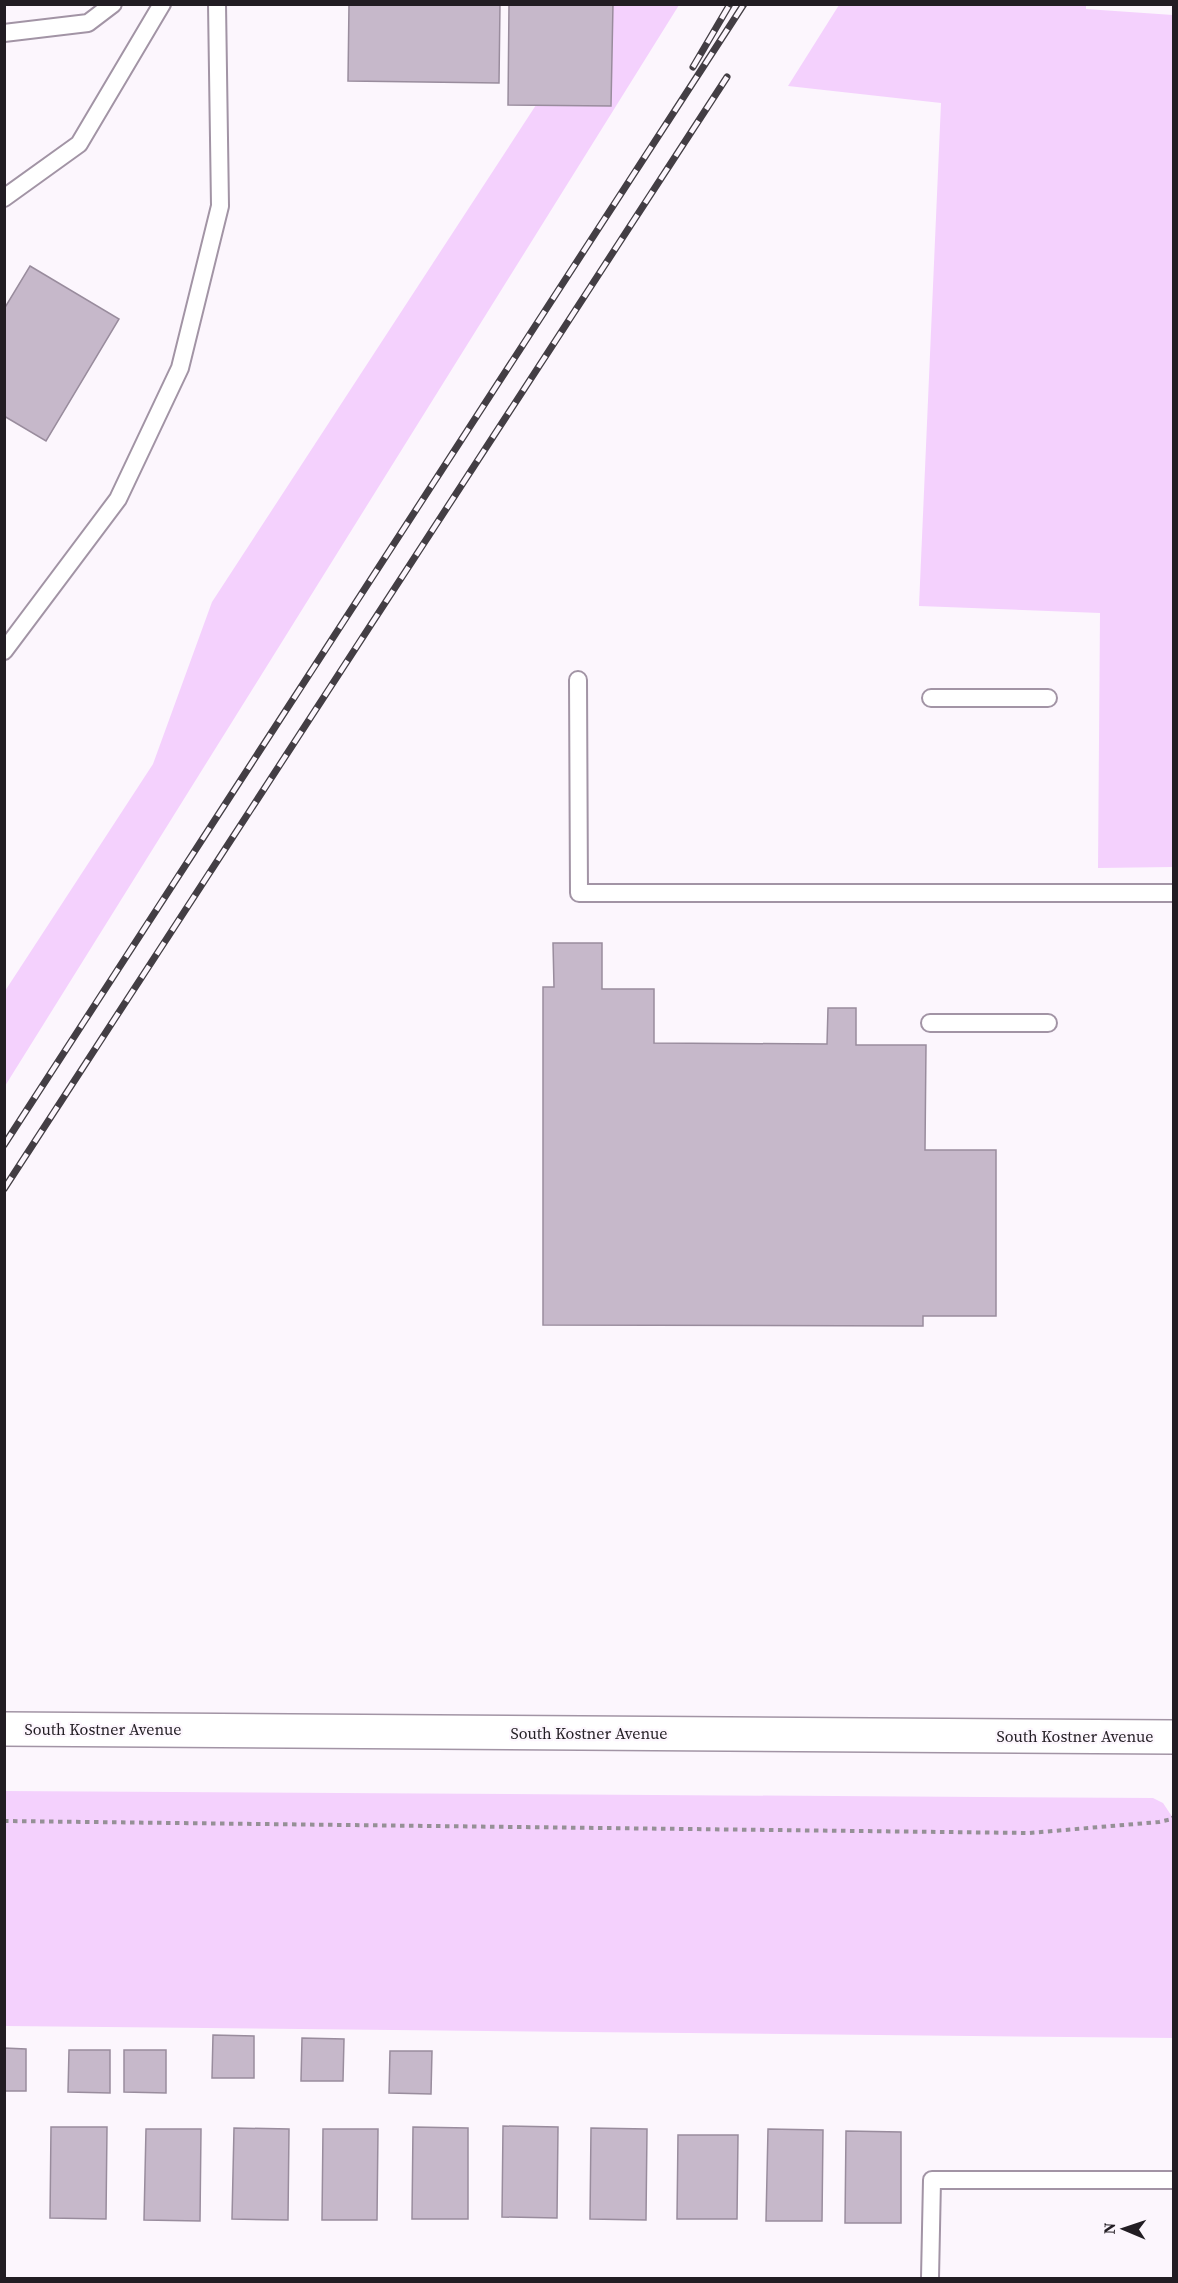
<svg xmlns="http://www.w3.org/2000/svg" width="1178" height="2283" font-family="'Source Serif 4',serif">
  <rect width="100%" height="100%" fill="#fcf6fd"/>
  <!-- green -->
  <path fill="#f4d1fd" d="M1086,4V9L1173,15V867L1098,868L1100,613L919,606L941,103L788,86L839,5Z
    M613,5H679L5,1086V991L153,764L212,602L536,105L611,106Z
    M5,1791L1153,1798L1163,1803L1173,1818V2038L5,2026Z"/>
  <!-- building -->
  <path fill="#c6b8ca" stroke="#998c9d" stroke-width="1.5" d="M349,4H500L499,83L348,81Z
    M509,4H613L611,106L508,105Z
    M30,266L119,319L46,441L4,416V309Z
    M553,943H602V989H654V1043L827,1044L828,1008H856V1045H926L925,1150H996V1316H923V1326L543,1325V987H554Z
    M213,2035L254,2036V2078H212Z
    M302,2038L344,2039L343,2081H301Z
    M4,2048L26,2049V2091H4Z
    M69,2050H110V2093L68,2092Z
    M124,2050H166V2093L124,2092Z
    M390,2051H432L431,2094L389,2093Z
    M503,2126L558,2127L557,2218L502,2217Z
    M51,2127H107L106,2219L50,2218Z
    M413,2127L468,2128V2219H412Z
    M234,2128L289,2129L288,2220L232,2219Z
    M591,2128L647,2129L646,2220L590,2219Z
    M146,2129H201L200,2221L144,2220Z
    M323,2129H378L377,2220H322Z
    M768,2129L823,2130L822,2221H766Z
    M846,2131L901,2132V2223H845Z
    M678,2135H738L737,2219H677Z"/>
  <g fill="none" stroke-linecap="round" stroke-linejoin="round">
    <!-- service casing -->
    <g stroke="#a294a5" stroke-width="20">
      <path id="service" d="M4,33L88,23L113,4
        M4,198L79,144L162,4
        M4,651L118,499L180,368L220,206L217,4
        M578,680L579,893H1174
        M931,698H1048
        M930,1023H1048
        M930,2278L932,2180H1174"/>
    </g>
    <!-- minor casing -->
    <g stroke="#a294a5" stroke-width="36">
      <path id="minor" d="M4,1729L1174,1737"/>
    </g>
    <!-- path -->
    <path stroke="#959096" stroke-width="4" stroke-dasharray="4.5 4.5" stroke-linecap="butt" d="M4,1821L1029,1833L1159,1822L1172,1819L1174,1816"/>
    <!-- service -->
    <use href="#service" stroke="#fff" stroke-width="16"/>
    <!-- minor -->
    <use href="#minor" stroke="#fff" stroke-width="33"/>
    <!-- rail casing -->
    <g stroke="#433e44" stroke-width="7">
      <path id="rail" d="M693,67L730,4
        M4,1145L744,4
        M4,1189L727,77"/>
    </g>
    <!-- rail -->
    <use href="#rail" stroke="#fcf6fd" stroke-width="4.5" stroke-dasharray="14" stroke-linecap="butt"/>
  </g>
  <g text-anchor="middle" dominant-baseline="central" stroke-width="4.5" stroke-linejoin="round" paint-order="stroke">
    <!-- street labels -->
    <g font-size="16" fill="#221d23" stroke="#fcf6fd">
      <text x="103" y="1729">South Kostner Avenue</text>
      <text x="589" y="1733">South Kostner Avenue</text>
      <text x="1075" y="1736">South Kostner Avenue</text>
    </g>
  </g>
  <!-- border -->
  <rect width="1178" height="2283" fill="none" stroke="#221d23" stroke-width="12"/>
  <!-- north arrow -->
  <g transform="translate(1124 2229) rotate(272)" stroke="#fcf6fd" stroke-width="4.5" paint-order="stroke">
  <path d="M0-4.5L10 22L0 15L-10 22Z" fill="#221d23"/>
  <text y="-9" font-size="16" font-weight="bold" text-anchor="middle" fill="#221d23">N</text>
  </g>
</svg>
